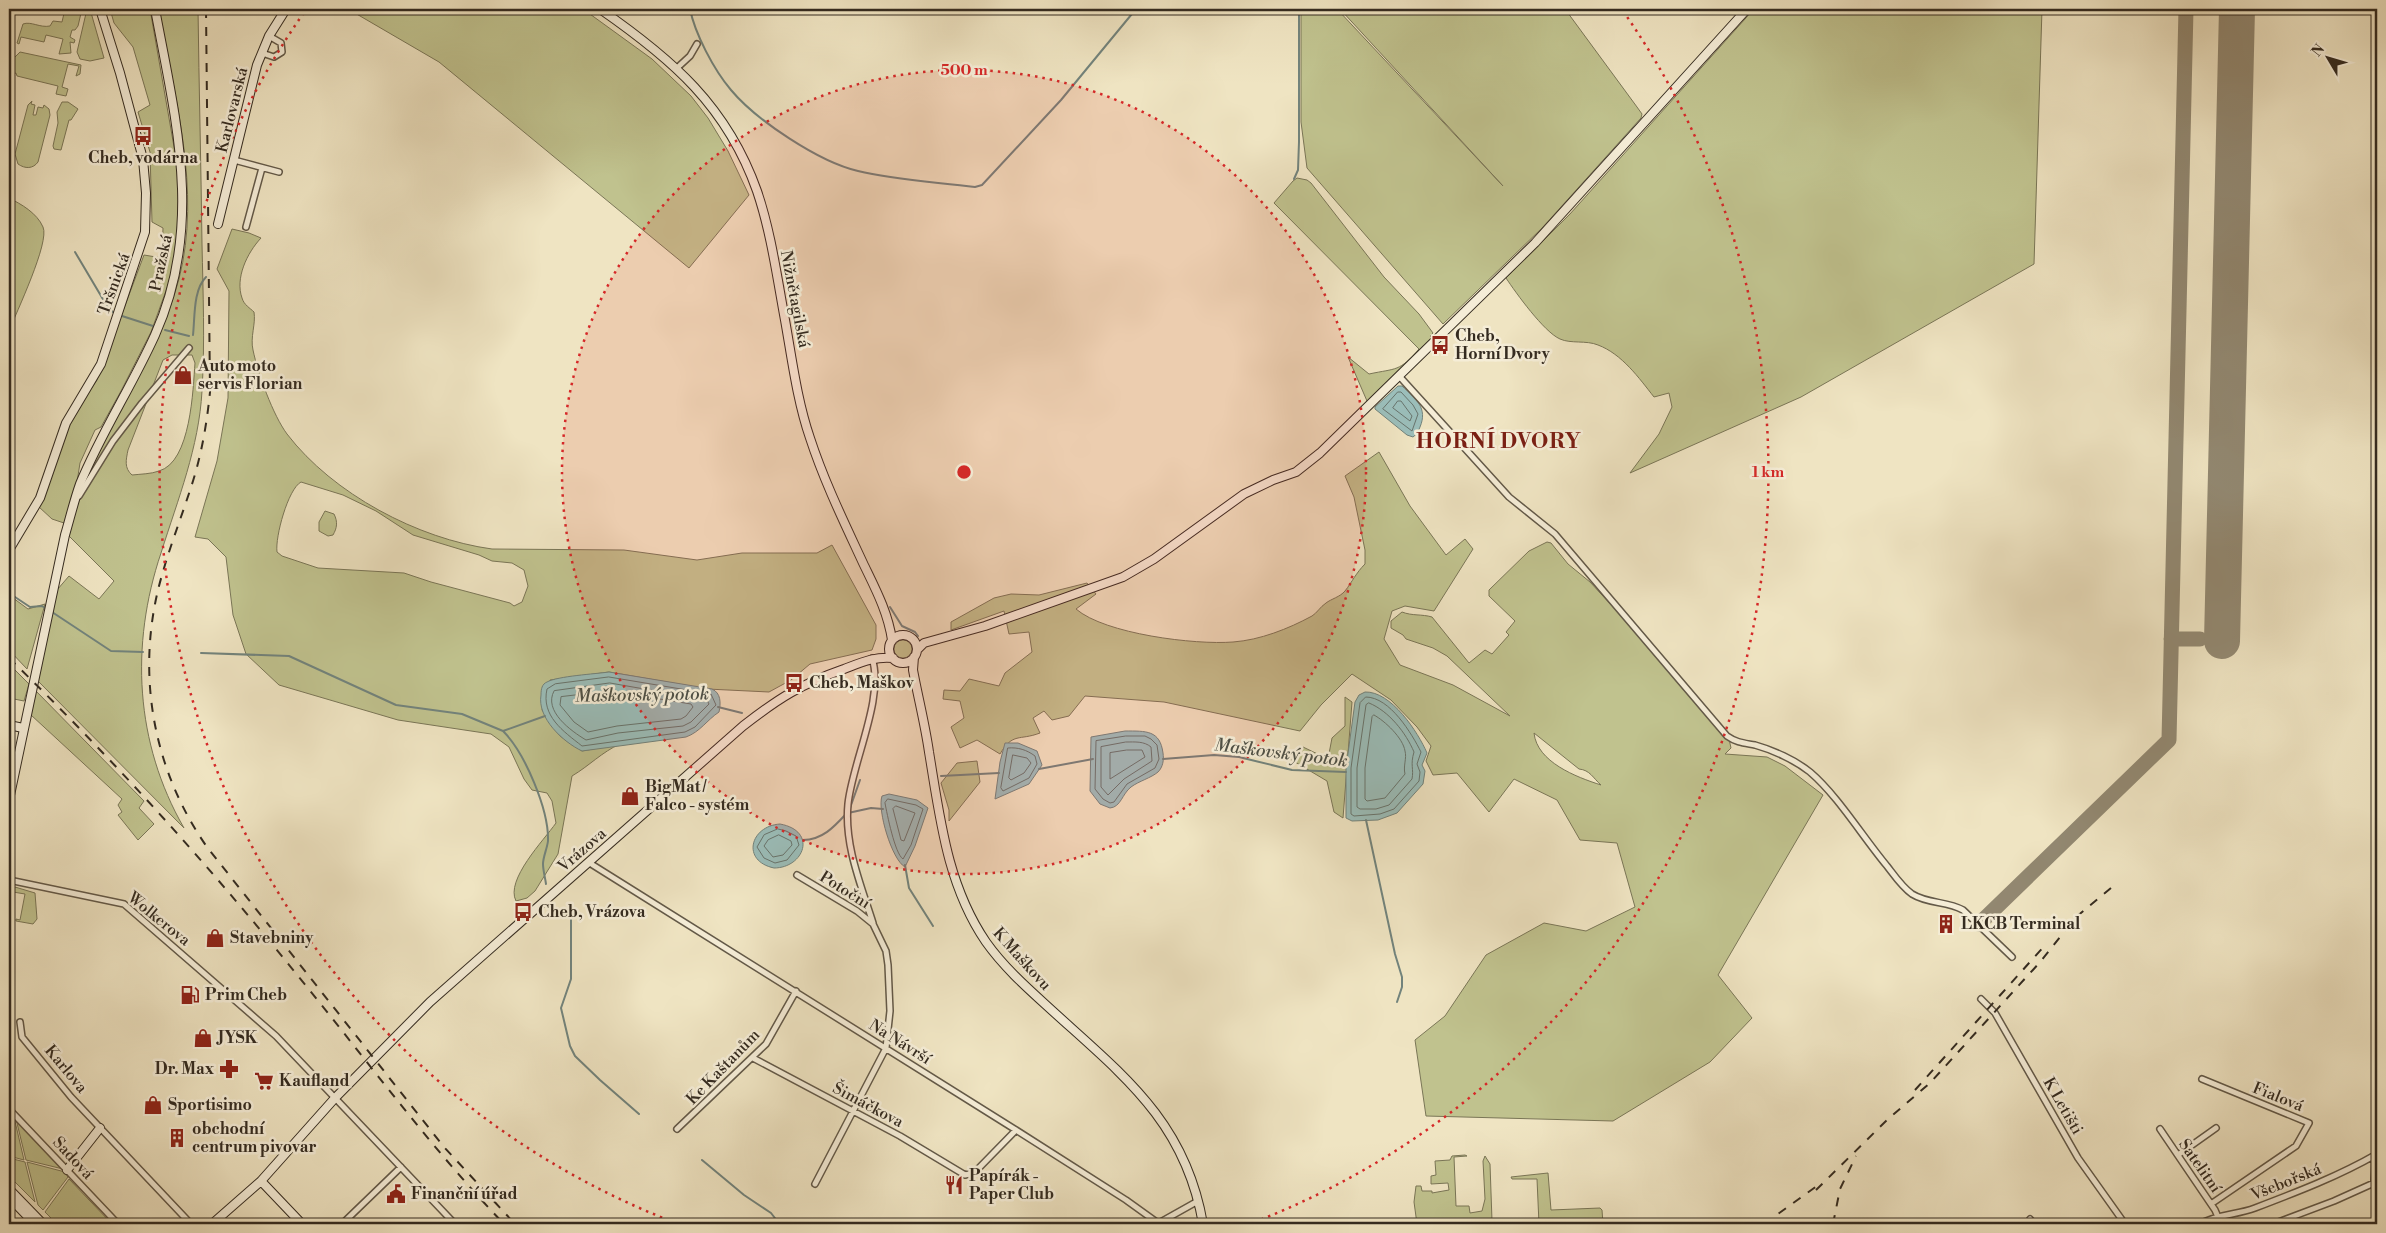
<svg xmlns="http://www.w3.org/2000/svg" width="2386" height="1233" font-family="'Libre Bodoni',serif">
  <rect width="100%" height="100%" fill="#efe4c2"/>
  <filter id="stains"><feTurbulence type="fractalNoise" baseFrequency=".004" numOctaves="4"/><feColorMatrix values="0 0 0 0 .2 0 0 0 0 .09 0 0 0 0 .02 0 0 0 .5 -.17"/></filter>
  <radialGradient id="worn" r=".72"><stop offset=".6" stop-color="#630" stop-opacity="0"/><stop offset="1" stop-color="#630" stop-opacity=".3"/></radialGradient>
  <!-- green -->
  <path fill="#c0c28e" stroke="#7a7657" fill-rule="evenodd" d="M65,9H82L78,26L75,30H72L70,37L75,40L74,43L70,42L71,53L59,54L63,39L46,35L44,42L21,37L19,44L17,43L23,24C31,21 40,28 50,26L53,21L62,22Z
    M87,9H90L104,58L90,61L80,59L77,52Z
    M110,9H150L177,164L180,200L174,261L171,277L151,332L121,391L101,427L95,430L80,463L77,482L64,523L52,519L39,507L65,432L76,411L97,380L144,255L162,258L163,228L152,222L150,152L138,112L150,105L133,47L114,23Z
    M159,9H198C199,87 201,165 202,244C203,293 205,342 202,391C199,447 178,499 161,553C130,645 135,743 184,828L36,679L57,590L69,576L99,599L114,581L69,536C73,519 78,502 84,485C113,415 159,352 179,279C202,190 174,96 159,9ZM172,355H192L195,363C193,389 191,462 159,471C151,474 141,474 132,475C124,468 126,460 128,450L163,360Z
    M348,9H583L652,59L691,96L708,118L728,151L749,195L689,268L439,62Z
    M1301,9H1337L1503,186L1340,9H1565L1637,107L1642,114L1641,118L1542,228L1443,324L1307,168L1301,122Z
    M1754,9H2042L2034,264L1801,397L1630,473L1659,434L1672,407L1669,393L1654,397C1639,378 1622,354 1598,345C1586,340 1571,344 1560,339C1544,332 1516,293 1506,278L1570,214Z
    M20,52L81,65L80,74L76,76L79,66L68,64L62,87L68,89L66,96L56,94L58,86L17,76L16,73L12,74L10,80L13,85L9,84L13,59Z
    M32,101L31,104L35,105L33,115H36L38,107L43,108L44,105L49,109L50,115L38,162C33,169 25,169 18,164L15,154L28,105Z
    M62,102H68L78,109L71,120H69L61,150L54,149L53,146L58,123L57,112Z
    M1297,178L1307,180L1311,183L1384,277L1419,314L1433,333L1430,336L1433,339L1367,401L1348,357L1369,374C1397,368 1399,372 1419,349L1274,203L1293,181Z
    M9,198C21,204 37,213 43,227C50,242 16,313 9,331Z
    M232,229L249,233L261,238C247,253 235,278 242,298C244,305 250,308 254,312C256,324 250,337 253,350C258,374 273,415 287,434C333,494 418,539 492,549L624,550L697,560L742,553H817L832,545L876,625V639L872,650L810,664L791,680L769,692L707,689L609,672L550,680L542,710L560,736L582,751L620,744C602,752 589,766 572,776L558,854L535,891L527,898L516,901C505,880 544,840 556,823L552,801L547,793L532,790L524,779L509,747L491,734L398,720L279,685L246,654L233,615L226,557L208,539L195,537L217,461L228,398L229,291L217,269ZM301,482L343,495L376,511L413,535L479,555L492,561L512,563L524,570L528,586L522,602L514,606L510,603L431,582L404,573L318,568L282,556L277,552C275,537 288,489 301,482Z
    M1379,452L1410,506L1446,555L1465,539L1473,549L1434,611L1405,606L1392,611L1384,639L1400,665L1453,685L1510,716L1447,656L1433,648L1406,639L1403,635L1391,628V621L1402,612C1412,616 1422,614 1432,617L1469,663L1485,650L1492,654L1509,635L1506,632L1515,621L1489,596V590L1529,551L1547,542L1551,543L1568,564L1590,582L1638,634L1729,739L1731,748L1725,754L1767,757L1785,766L1823,795L1718,975L1752,1018L1710,1062L1613,1121L1426,1116L1415,1040L1445,1016L1486,955L1544,923L1586,931L1635,907L1617,843L1580,840L1557,800L1514,779L1489,812L1457,773L1433,775L1426,761L1431,746L1417,727L1391,700L1352,674L1321,705L1300,731L1164,702L1085,696L1069,716L1052,720L1044,711L1033,718L1040,733C1019,741 1013,732 1000,754L977,740L960,748L951,727L964,718L960,701L943,699L944,690L960,691L969,679L999,686L1005,673L1032,652L1029,632L1009,634L1004,611L951,630V622L994,598L1011,594L1039,595L1087,583L1096,594L1076,609C1105,634 1195,645 1233,642C1260,640 1288,629 1312,616C1317,613 1320,607 1326,603C1331,599 1340,597 1345,591C1352,582 1356,573 1365,564V550L1354,497L1345,476ZM1534,733L1579,769C1590,770 1593,778 1601,785C1576,777 1537,762 1534,733Z
    M325,511L334,514C338,522 337,528 333,535L328,536L319,531V522Z
    M9,595L28,609L45,604L27,669L9,650Z
    M894 649a9 9 0 1 1 18 0a9 9 0 1 1-18 0Z
    M9,664L29,684L24,701L9,698Z
    M35,690L144,801L139,808L154,824L138,840L118,815L122,812L118,805L122,799L31,715Z
    M1345,697L1352,702L1343,818L1334,812L1327,781L1290,759L1303,747L1328,759L1332,738L1345,726Z
    M977,761L980,782L949,821V810L941,783L957,763Z
    M15,887L35,893L37,919L33,924L16,921V919L20,920L25,894L13,892Z
    M9,1111L14,1117L24,1160L9,1156Z
    M16,1119L63,1169L26,1160Z
    M1465,1155L1467,1156L1454,1157L1456,1206H1469L1470,1213L1482,1211L1485,1199L1483,1161L1485,1156L1490,1164L1492,1221L1489,1224H1417L1414,1202L1416,1186H1421L1422,1191H1432V1193L1449,1190L1448,1183L1431,1184V1176L1436,1175L1435,1161L1450,1160L1452,1156Z
    M9,1158L25,1162L35,1202L9,1176Z
    M27,1162L65,1172L68,1177L43,1210L38,1205Z
    M1548,1173L1551,1210L1600,1208L1602,1210L1603,1224H1539L1537,1179H1512L1511,1177Z
    M69,1179L112,1224H57L45,1212Z"/>
  <!-- water -->
  <path fill="#9bbeba" stroke="#72837c" d="M1398,386H1402C1416,399 1428,408 1420,427C1418,432 1417,434 1413,437L1407,435L1375,409V407Z
    M609,672L712,689C721,693 721,703 719,712C707,720 700,732 686,737L582,751C563,742 537,718 541,695C541,689 542,684 547,682C558,676 595,674 609,672Z
    M1365,692C1391,691 1418,732 1427,753L1422,765L1425,771L1423,784L1397,813L1378,820L1352,821L1346,818V768L1355,702L1359,695Z
    M1125,731C1146,731 1160,730 1163,753C1164,760 1163,767 1158,772C1151,778 1139,781 1131,787C1122,794 1121,807 1110,808L1100,804L1090,791L1091,737Z
    M1005,743H1018L1037,751L1042,765L1029,784L995,799L1000,762Z
    M889,794L917,800L928,808L915,846L905,867C892,860 877,810 882,796Z
    M780,824C818,831 804,868 774,868C741,861 750,826 780,824Z"/>
  <g fill="none" stroke-linecap="round" stroke-linejoin="round">
    <!-- shore -->
    <path stroke="#68746d" stroke-width="1" d="M1398,392H1401L1413,405L1418,414L1412,431L1383,409Z
      M1398,401H1401L1412,416L1410,421L1393,408Z
      M609,677L711,694L716,705L695,727L685,732L582,746C563,731 541,716 547,689L555,684Z
      M610,683L707,700L709,704L691,722L683,726L618,733L586,740C571,731 543,711 554,691Z
      M610,691L691,704L693,707L686,716L681,719L617,726L588,732L574,722L560,705L561,697Z
      M1366,697C1390,697 1412,734 1421,752L1417,764L1420,772L1419,781L1394,809L1380,814L1354,816L1351,814V768L1360,703Z
      M1369,703C1389,711 1406,733 1414,752C1410,765 1414,769 1412,779L1389,805L1376,809H1360L1357,807V768L1366,705Z
      M1374,715C1385,721 1403,738 1405,751C1407,758 1403,766 1405,774L1385,798L1367,801L1365,799V768L1372,717Z
      M1126,736H1145L1151,739L1157,745L1159,759L1155,768L1127,784L1114,802L1110,803L1103,799L1095,789L1096,741Z
      M1126,742C1135,742 1144,741 1151,747L1152,761L1124,779L1108,795L1101,787V747Z
      M1008,748C1018,747 1027,750 1035,756L1037,764L1029,778L1003,791L1001,788Z
      M1127,750H1142L1145,757L1110,779V753Z
      M1013,755L1027,758L1031,763L1024,773L1011,780L1009,778Z
      M888,799L916,805L923,809L911,845L903,859C895,854 887,814 885,803Z
      M896,806L915,813L904,841L901,840L893,809Z
      M778,829L786,831L796,836L799,845L787,860L775,863L764,858L757,847L764,835Z
      M779,835L791,841L792,845L783,855L773,857L764,846L768,840Z"/>
    <!-- stream -->
    <path stroke="#72837c" stroke-width="2" d="M690,9C695,34 714,70 731,90C756,120 819,162 858,171C894,180 937,182 975,187L982,185L1061,100L1136,9
      M1294,179L1298,170L1299,142V9
      M75,252L107,306L114,313
      M122,316L153,326
      M165,330L189,336
      M193,335C195,317 193,290 206,277
      M9,593L30,607L42,606L45,608
      M890,607L902,626L915,632L918,636
      M52,612L111,651L143,652
      M201,653L289,656L396,705L462,714L503,731L545,716
      M718,707L742,713
      M503,731C525,753 549,810 548,841C547,849 543,857 543,864C543,870 545,877 546,884
      M1163,759L1214,755L1239,757L1292,770L1346,772
      M1039,769L1093,759
      M941,776L999,773
      M850,808L860,780
      M848,813L871,808L883,809
      M1366,820L1395,954L1402,977V987L1397,1002
      M803,840C822,840 834,827 846,814
      M905,865L909,888L933,926
      M571,908V979L561,1008L570,1046L575,1056L600,1080L639,1114
      M702,1160L744,1195L771,1213L778,1222"/>
    <!-- taxiway -->
    <path stroke="#928871" stroke-width="15" d="M2171,639H2200
      M1979,924L2169,740L2186,9"/>
    <!-- runway -->
    <path stroke="#928871" stroke-width="36" d="M2222,641L2237,9"/>
    <!-- street casing -->
    <g stroke="#635948" stroke-width="8">
      <path id="street" d="M262,53L274,57L282,52L281,43L269,36
        M677,68L690,56L697,44
        M234,160L279,172
        M246,227L262,168
        M1400,377L1509,497L1555,534L1727,736C1737,743 1744,743 1755,745C1773,750 1795,760 1810,772C1838,796 1862,836 1887,866C1894,875 1902,887 1912,894C1928,904 1947,901 1963,910L2012,957
        M79,496L113,441L142,403L189,348
        M872,658C885,697 852,763 848,804C844,845 861,885 873,923
        M588,862L1016,1130L1126,1200L1158,1223
        M797,875L857,911L873,924L886,951L888,965L890,1011L886,1048L815,1184
        M9,880L124,904L276,1036L455,1224
        M1981,999L1995,1013L2078,1158L2125,1224
        M20,1022L22,1037L71,1097L191,1224
        M753,1058L900,1136L965,1175L974,1173L1016,1130
        M2202,1079L2309,1123L2296,1146L2211,1204
        M9,1109L118,1224
        M677,1129L766,1044L796,991
        M2160,1129L2215,1210L2218,1217
        M2178,1155L2216,1128
        M2030,1219L2034,1224
        M342,1224L401,1167
        M1157,1224L1198,1201
        M2200,1224C2217,1214 2237,1215 2255,1208C2297,1192 2339,1176 2377,1154
        M2273,1224L2334,1201L2374,1183L2375,1155"/>
    </g>
    <!-- secondary casing -->
    <g stroke="#342b20" stroke-width="10">
      <path id="secondary" d="M600,9C672,59 727,106 757,191C771,232 777,277 785,320C792,359 797,400 810,438C824,481 844,522 863,563C875,588 888,612 892,640
        M218,224L257,65L269,36L286,9
        M9,550L40,498L66,423L101,364L145,232L146,193L143,159L120,73L100,9
        M889 649a14 14 0 1 1 28 0a14 14 0 1 1-28 0Z
        M917,650L924,643L985,626L1123,577L1154,559L1244,494L1273,480L1296,472L1320,453L1535,243L1747,9
        M914,657L913,670C918,697 925,724 929,752C940,818 947,885 986,942C1003,966 1025,986 1046,1005C1120,1073 1185,1119 1203,1224
        M9,725L23,728
        M9,800L65,535C70,518 74,501 80,484C101,433 132,386 155,335C204,226 176,121 155,9
        M67,1170L100,1128
        M261,1181L302,1224
        M9,1189L43,1224
        M9,1197L35,1224
        M212,1224L261,1181L335,1098L430,1002L743,726C779,698 801,684 844,669C860,663 875,656 893,658"/>
    </g>
    <!-- street -->
    <use href="#street" stroke="#f5edd7" stroke-width="5"/>
    <!-- secondary -->
    <use href="#secondary" stroke="#f5edd7" stroke-width="8"/>
    <!-- rail -->
    <path stroke="#342b20" stroke-width="2" stroke-dasharray="9 9" stroke-linecap="butt" d="M206,9L210,392C207,422 202,452 193,481C183,513 171,543 162,575C135,668 151,767 207,847L444,1147L515,1224
      M9,658C110,756 205,861 294,971C364,1056 428,1145 504,1224
      M1915,1090L2047,943
      M1816,1190L1887,1120L1930,1083L2041,961L2075,918L2117,883
      M1764,1224L1821,1183
      M1833,1224L1840,1189L1856,1156"/>
  </g>
  <!-- distance rings -->
  <circle cx="964" cy="472" r="402" fill="#d62828" fill-opacity=".12"/>
  <g fill="none" stroke="#d62828" stroke-width="2.5" stroke-dasharray="2.5 5">
    <circle cx="964" cy="472" r="402"/>
    <path d="M676 1223A804 804 0 0 1 305 11M1623 11A804 804 0 0 1 1252 1223"/>
  </g>
  <!-- icons -->
  <defs>
    <g id="bus-bare" transform="scale(1.5)"><path d="M-5-6H5V4H4V6H2V4H-2V6H-4V4H-5ZM-3.5-4V0h7V-4ZM-3.5 1.2v1.5H-2V1.2ZM2 1.2v1.5H3.5V1.2Z" fill="#8f2418" stroke="#f5edd7" stroke-width="2.5" paint-order="stroke"/></g>
    <g id="shop-bare" transform="scale(1.5)"><path d="M-5-2.5h2.3a2.7 3.5 0 0 1 5.4 0H5L5.5 6h-11ZM-1.5-2.5h3a1.5 2.3 0 0 0-3 0Z" fill="#8f2418" stroke="#f5edd7" stroke-width="2.5" paint-order="stroke"/></g>
    <g id="building-bare" transform="scale(1.5)"><path d="M-4-6H4V6H1V3H-1V6H-4ZM-2.5-4.3h1.7v1.8h-1.7ZM.8-4.3h1.7v1.8H.8ZM-2.5-1h1.7V.8h-1.7ZM.8-1h1.7V.8H.8Z" fill="#8f2418" stroke="#f5edd7" stroke-width="2.5" paint-order="stroke"/></g>
    <g id="fuel-bare" transform="scale(1.5)"><path d="M-5.5-6h7V0h2V4h1.3V-2.5L3-4.5l.8-.8L6-3V5H2.5V1h-1V6h-7ZM-4.2-4.7v3.2H.2V-4.7Z" fill="#8f2418" stroke="#f5edd7" stroke-width="2.5" paint-order="stroke"/></g>
    <g id="pharmacy-bare" transform="scale(1.5)"><path d="M-2-6h4v4h4v4h-4v4h-4v-4h-4v-4h4Z" fill="#8f2418" stroke="#f5edd7" stroke-width="2.5" paint-order="stroke"/></g>
    <g id="supermarket-bare" transform="scale(1.5)"><path d="M-6-5.5h2.5l.6 2H6L4.5 2H-2.5L-4.4-4H-6ZM-1.5 3.2a1.3 1.3 0 1 0 .1 0ZM3 3.2a1.3 1.3 0 1 0 .1 0Z" fill="#8f2418" stroke="#f5edd7" stroke-width="2.5" paint-order="stroke"/></g>
    <g id="restaurant-bare" transform="scale(1.5)"><path d="M-5-6h1v4h1v-4h1v4h1v-4h1v5L-1.5 .5V6h-2V.5L-5-1ZM5-6V6H3V1.5H1.5Q1.5-4 5-6Z" fill="#8f2418" stroke="#f5edd7" stroke-width="2.5" paint-order="stroke"/></g>
    <g id="civic-bare" transform="scale(1.5)"><path d="M-.6-6.5H3V-4.5H.6V-3L4-1V1h2V6H-6V1h2V-1L-.6-3ZM-1.2 2.5V6h2.4V2.5Z" fill="#8f2418" stroke="#f5edd7" stroke-width="2.5" paint-order="stroke"/></g>
  </defs>
  <g fill-rule="evenodd">
    <use href="#bus-bare" x="143" y="136"/>
    <use href="#bus-bare" x="1440" y="345"/>
    <use href="#shop-bare" x="183" y="375"/>
    <use href="#bus-bare" x="794" y="683"/>
    <use href="#shop-bare" x="630" y="796"/>
    <use href="#bus-bare" x="523" y="912"/>
    <use href="#building-bare" x="1946" y="924"/>
    <use href="#shop-bare" x="215" y="938"/>
    <use href="#fuel-bare" x="190" y="995"/>
    <use href="#shop-bare" x="203" y="1038"/>
    <use href="#pharmacy-bare" x="229" y="1069"/>
    <use href="#supermarket-bare" x="264" y="1081"/>
    <use href="#shop-bare" x="153" y="1105"/>
    <use href="#building-bare" x="177" y="1138"/>
    <use href="#restaurant-bare" x="954" y="1185"/>
    <use href="#civic-bare" x="396" y="1194"/>
  </g>
  <g text-anchor="middle" dominant-baseline="central" stroke-width="5" stroke-linejoin="round" paint-order="stroke">
    <!-- street labels -->
    <g font-size="16" fill="#342b20" stroke="#f5edd7">
      <text transform="translate(232 110) rotate(-76)">Karlovarská</text>
      <text transform="translate(161 263) rotate(-78)">Pražská</text>
      <text transform="translate(114 284) rotate(-70)">Tršnická</text>
      <text transform="translate(795 299) rotate(79)">Nižnětagilská</text>
      <text transform="translate(582 850) rotate(-41)">Vrázova</text>
      <text transform="translate(845 890) rotate(32)">Potoční</text>
      <text transform="translate(159 919) rotate(39)">Wolkerova</text>
      <text transform="translate(1022 959) rotate(48)">K Maškovu</text>
      <text transform="translate(900 1042) rotate(32)">Na Návrší</text>
      <text transform="translate(723 1067) rotate(-46)">Ke Kaštanům</text>
      <text transform="translate(66 1069) rotate(50)">Karlova</text>
      <text transform="translate(2278 1097) rotate(22)">Fialová</text>
      <text transform="translate(868 1105) rotate(28)">Šimáčkova</text>
      <text transform="translate(2063 1106) rotate(60)">K Letišti</text>
      <text transform="translate(73 1158) rotate(47)">Sadová</text>
      <text transform="translate(2200 1166) rotate(55)">Satelitní</text>
      <text transform="translate(2286 1182) rotate(-22)">Všebořská</text>
    </g>
    <!-- poi labels -->
    <g font-size="16" font-weight="bold" fill="#342b20" stroke="#f5edd7" text-anchor="start">
      <text x="143" y="158" text-anchor="middle">Cheb, vodárna</text>
      <text x="1455" y="336">Cheb,<tspan x="1455" dy="18">Horní Dvory</tspan></text>
      <text x="198" y="366">Auto moto<tspan x="198" dy="18">servis Florian</tspan></text>
      <text x="809" y="683">Cheb, Maškov</text>
      <text x="645" y="787">BigMat /<tspan x="645" dy="18">Falco - systém</tspan></text>
      <text x="538" y="912">Cheb, Vrázova</text>
      <text x="1961" y="924">LKCB Terminal</text>
      <text x="230" y="938">Stavebniny</text>
      <text x="205" y="995">Prim Cheb</text>
      <text x="218" y="1038">JYSK</text>
      <text x="214" y="1069" text-anchor="end">Dr. Max</text>
      <text x="279" y="1081">Kaufland</text>
      <text x="168" y="1105">Sportisimo</text>
      <text x="192" y="1129">obchodní<tspan x="192" dy="18">centrum pivovar</tspan></text>
      <text x="969" y="1176">Papírák -<tspan x="969" dy="18">Paper Club</tspan></text>
      <text x="411" y="1194">Finanční úřad</text>
    </g>
    <!-- water labels -->
    <g font-size="18" font-style="italic" fill="#4e5046" stroke="#f5edd7">
      <text transform="translate(642 695) rotate(-1)">Maškovský potok</text>
      <text transform="translate(1281 753) rotate(7)">Maškovský potok</text>
    </g>
    <!-- district labels -->
    <g font-size="21" font-weight="bold" letter-spacing="1" fill="#7a1f14" stroke="#f5edd7">
      <text x="1499" y="442">HORNÍ DVORY</text>
    </g>
  </g>
  <circle cx="964" cy="472" r="8" fill="#d62828" stroke="#f5edd7" stroke-width="2.5"/>
  <g font-size="15" text-anchor="middle" font-weight="bold" fill="#d62828" stroke="#f5edd7" stroke-width="5" stroke-linejoin="round" paint-order="stroke">
    <text x="964" y="75">500 m</text>
    <text x="1768" y="477">1 km</text>
  </g>
  <!-- margin -->
  <rect width="2386" height="1233" fill="none" stroke="#efe4c2" stroke-width="30"/>
  <rect x="10" y="10" width="2366" height="1213" fill="none" stroke="#342b20" stroke-width="2.5"/>
  <rect x="15" y="15" width="2356" height="1203" fill="none" stroke="#342b20"/>
  <!-- north arrow -->
  <g transform="translate(2328 58) rotate(308)" stroke="#f5edd7" stroke-width="4" paint-order="stroke">
  <path d="M0-4L9 19L0 12L-9 19Z" fill="#342b20"/>
  <text y="-8" font-size="14" font-weight="bold" text-anchor="middle" fill="#342b20">N</text>
  </g>
  <rect width="100%" height="100%" filter="url(#stains)"/>
  <rect width="100%" height="100%" fill="url(#worn)"/>
</svg>
